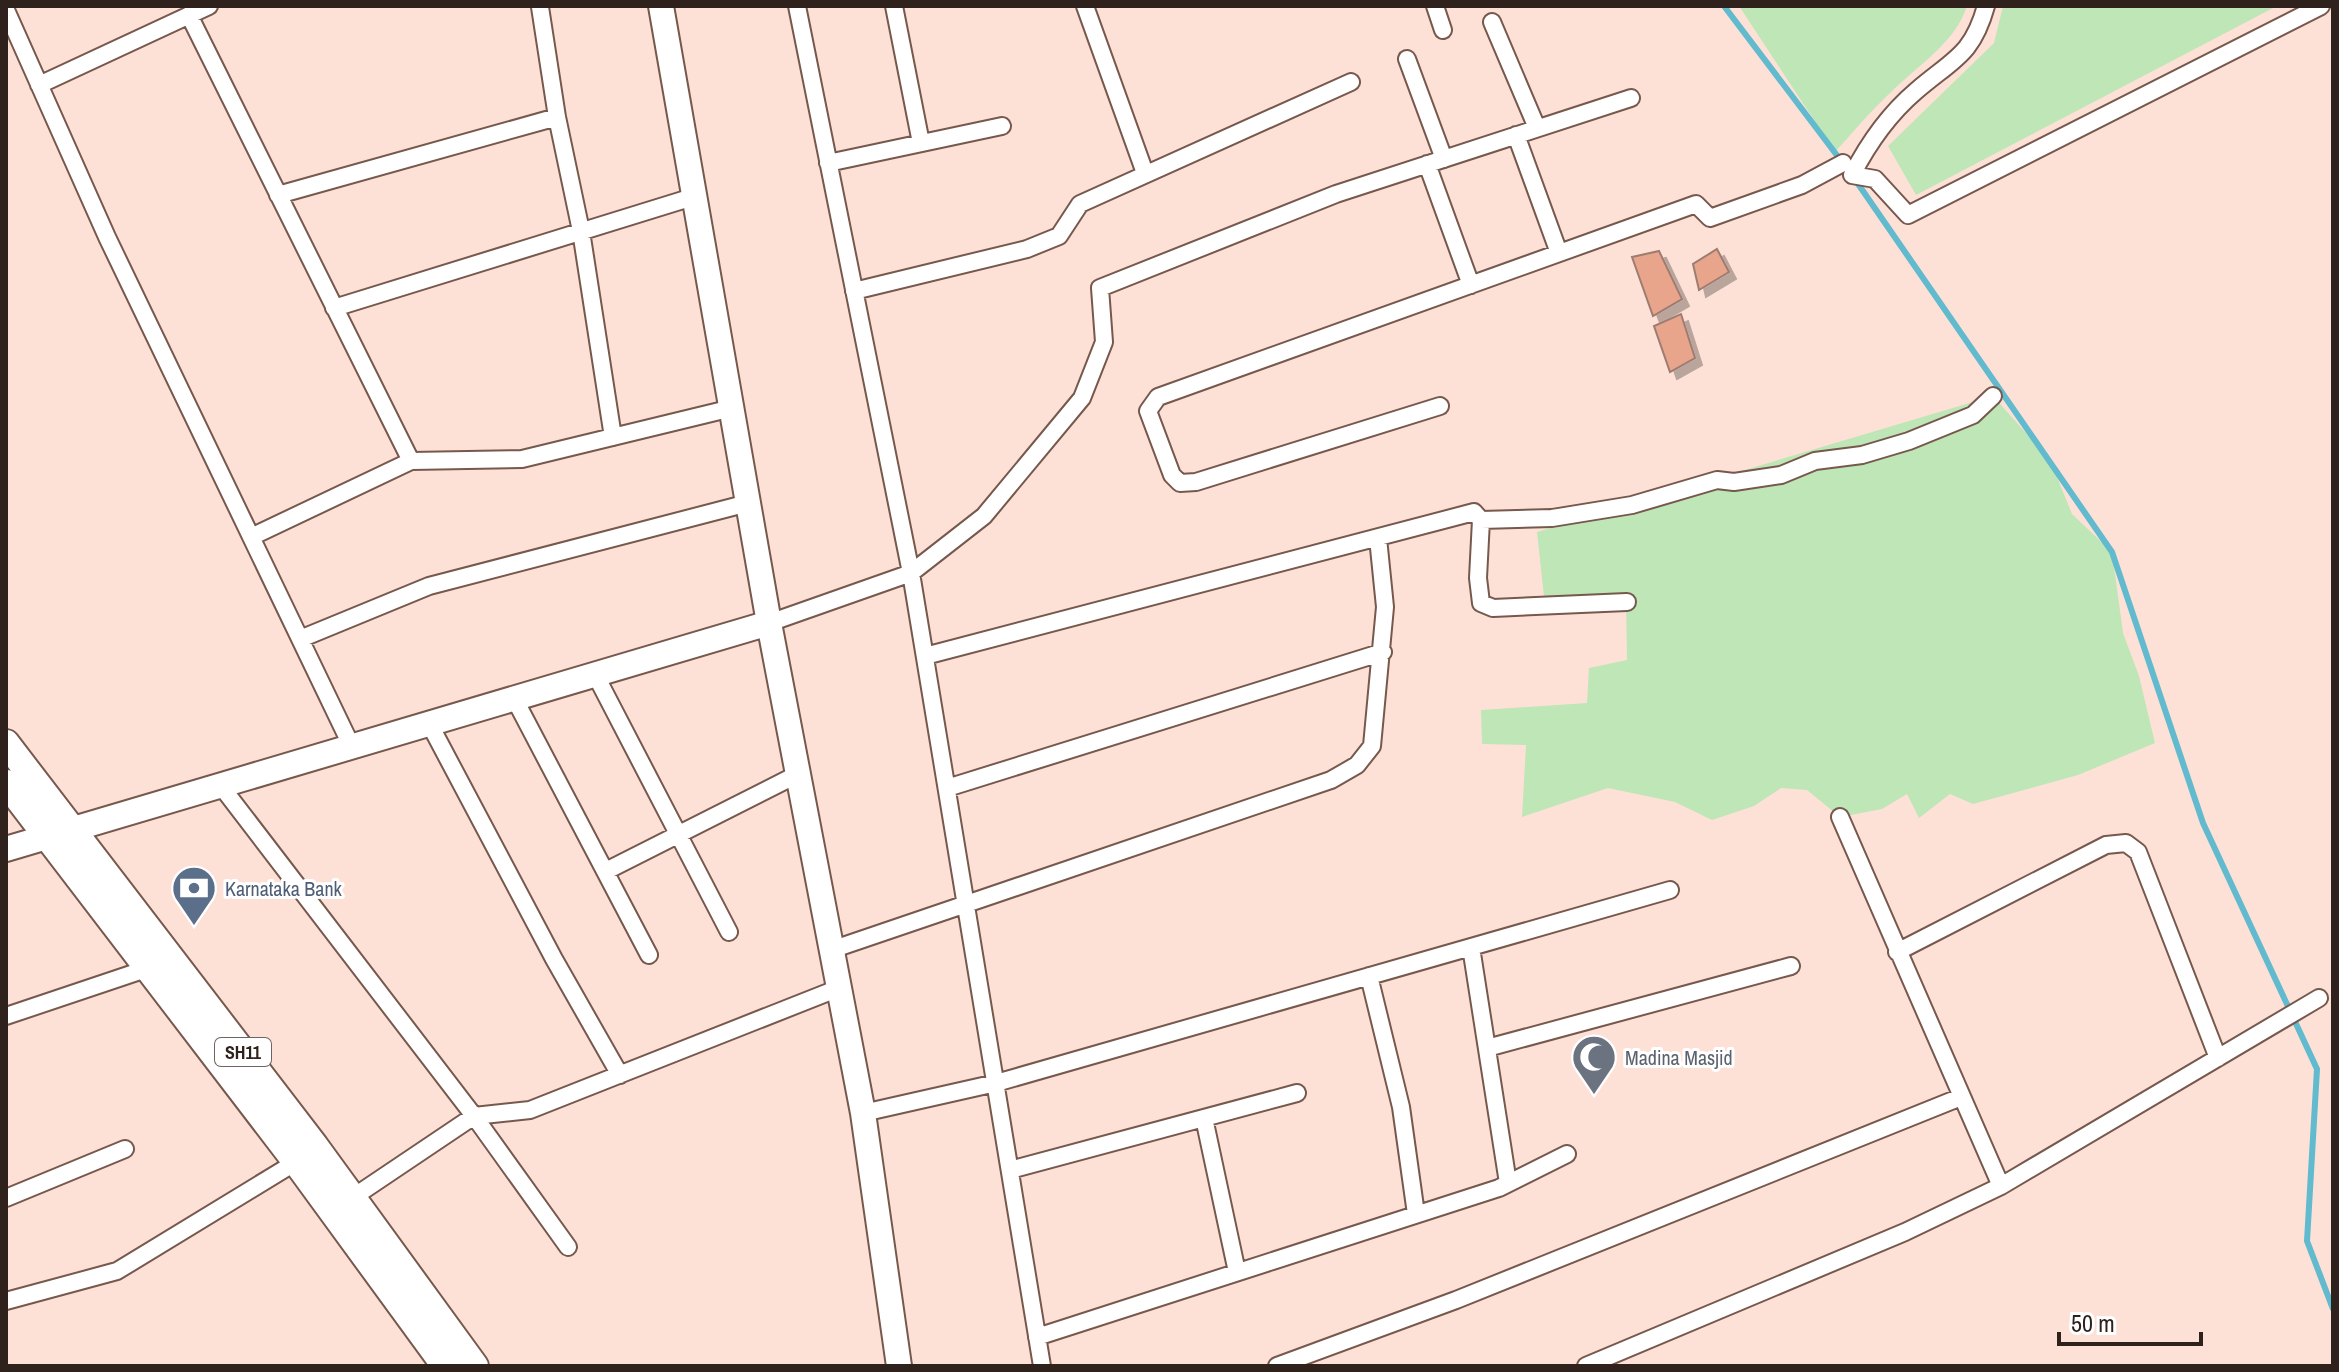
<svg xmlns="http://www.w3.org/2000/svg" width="2339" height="1372" font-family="'Archivo Narrow',sans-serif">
  <defs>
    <filter id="shadow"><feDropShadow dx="7" dy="7" stdDeviation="0" flood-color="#0004"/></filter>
  </defs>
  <rect width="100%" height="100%" fill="#fee1d6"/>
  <!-- green -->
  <path fill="#bee6b7" d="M1739,6H1967C1956,42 1916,67 1890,93C1871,111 1853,132 1835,152Z
    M2003,6H2277L1916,195L1888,146L1994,43Z
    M1993,396L2050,460L2072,514L2112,552L2123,633L2139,676L2155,743L2078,775L1973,804L1950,794L1919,818L1907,794L1882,809L1840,817L1807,790L1781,788L1754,806L1712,820L1675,802L1608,788L1522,817L1526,745L1482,744L1481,710L1587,703L1589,668L1627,660L1626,602L1545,606L1537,532Z"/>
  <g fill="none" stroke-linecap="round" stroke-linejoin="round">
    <!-- stream -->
    <path stroke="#61bacd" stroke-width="6" d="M1724,6L1842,162
      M1854,178L2112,552L2203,823L2317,1069L2307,1241L2333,1309"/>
  </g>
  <!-- building -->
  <path fill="#e9a58c" stroke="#9d7c71" stroke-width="2" filter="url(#shadow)" d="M1717,249L1729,272L1699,290L1693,264Z
    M1659,251L1682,299L1653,316L1632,257Z
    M1681,314L1695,358L1670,372L1654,326Z"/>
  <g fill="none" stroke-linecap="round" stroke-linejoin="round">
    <!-- street casing -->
    <g stroke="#76584d" stroke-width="20">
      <path id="street" d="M797,6L911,573L1042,1366
        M894,6L921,143
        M1085,6L1145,173
        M1435,6L1443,30
        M1986,6C1972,56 1953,59 1916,91C1889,114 1868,144 1852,175L1875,179L1908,215L2321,6
        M540,7L557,117L581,231L613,437
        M6,10L107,237L351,745
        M189,15L411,461
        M1492,22L1537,128
        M1407,59L1444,159
        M39,85L209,6
        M1516,135L1559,253
        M828,163L1002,126
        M1427,164L1471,285
        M278,195L557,117
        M854,291L1027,249L1059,236L1080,204L1351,82
        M334,308L696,196
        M1440,406L1196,482L1180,483L1172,475L1148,411L1158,397L1696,204L1710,218L1802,185L1843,163
        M1481,520L1552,518L1632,505L1717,480L1734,482L1781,475L1815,461L1862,455L1909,441L1973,415L1993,396
        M251,537L411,461L522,459L732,408
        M769,623L911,573L984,516L1082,398L1104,342L1100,288L1336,194L1631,98
        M300,639L429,586L748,503
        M925,656L1474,512L1481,520L1478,578L1481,603L1493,608L1627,602
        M595,674L729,932
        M514,698L649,955
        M429,723L554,959L620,1075
        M221,786L474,1116L568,1247
        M947,788L1383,652
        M1840,817L2001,1186
        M606,871L798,774
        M1471,947L1508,1183
        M831,950L1331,780L1357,765L1372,746L1385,607L1378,538
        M1897,952L2106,845L2126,843L2138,852L2218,1058
        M1369,976L1401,1107L1416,1214
        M6,1016L152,967
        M1487,1048L1791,966
        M863,1113L996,1083L1670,890
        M1204,1118L1237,1272
        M1010,1170L1297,1093
        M6,1198L125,1149
        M352,1198L474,1116L530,1110L839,988
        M6,1301L117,1271L296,1162
        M1037,1337L1499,1188L1567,1154
        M1277,1366L1456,1300L1961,1097
        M1586,1366L1905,1232L2001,1186L2319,998"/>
    </g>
    <!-- secondary casing -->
    <g stroke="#76584d" stroke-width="28">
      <path id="secondary" d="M661,6L769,623L863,1113L899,1366
        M6,849L769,623"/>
    </g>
    <!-- primary casing -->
    <g stroke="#76584d" stroke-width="30">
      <path id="primary" d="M6,743L315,1146L475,1366
        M6,783L296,1162L445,1366"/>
    </g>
    <!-- street -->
    <use href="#street" stroke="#fff" stroke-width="16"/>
    <!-- secondary -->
    <use href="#secondary" stroke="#fff" stroke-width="24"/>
    <!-- primary -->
    <use href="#primary" stroke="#fff" stroke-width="26"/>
  </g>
  <!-- icons -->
  <defs>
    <g id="bank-pin" transform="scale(2.3)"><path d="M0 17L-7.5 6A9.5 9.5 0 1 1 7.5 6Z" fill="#5c6f8a" stroke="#fff"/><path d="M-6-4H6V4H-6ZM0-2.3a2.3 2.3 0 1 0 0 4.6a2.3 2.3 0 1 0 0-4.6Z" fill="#fff"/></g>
    <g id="mosque-pin" transform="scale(2.3)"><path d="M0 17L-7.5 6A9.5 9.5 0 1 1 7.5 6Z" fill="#6b7280" stroke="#fff"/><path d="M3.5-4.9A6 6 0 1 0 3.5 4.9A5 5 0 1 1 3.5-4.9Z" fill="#fff"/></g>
  </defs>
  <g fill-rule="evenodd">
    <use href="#bank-pin" x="194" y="888"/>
    <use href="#mosque-pin" x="1594" y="1057"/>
  </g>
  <g text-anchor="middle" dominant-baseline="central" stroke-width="6" stroke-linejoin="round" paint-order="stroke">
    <!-- shield labels -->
    <rect fill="#fff" stroke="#6d6461" stroke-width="2" x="215" y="1038" width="56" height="28" rx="6"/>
    <g font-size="18" font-weight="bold" fill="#2f221d">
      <text x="243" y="1052">SH11</text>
    </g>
    <!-- service labels -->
    <g font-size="20" fill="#4e5e75" stroke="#fff" text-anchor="start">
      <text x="225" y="888">Karnataka Bank</text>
    </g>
    <!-- worship labels -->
    <g font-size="20" fill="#5b616d" stroke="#fff" text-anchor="start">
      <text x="1625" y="1057">Madina Masjid</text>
    </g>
  </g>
  <!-- border -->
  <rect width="2339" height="1372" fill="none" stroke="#2f221d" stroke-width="16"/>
  <!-- scale -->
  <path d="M2059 1332v12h142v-12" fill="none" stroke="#2f221d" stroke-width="4"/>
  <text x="2071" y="1332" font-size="24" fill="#2f221d" stroke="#ffffff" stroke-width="6" paint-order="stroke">50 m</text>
</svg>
